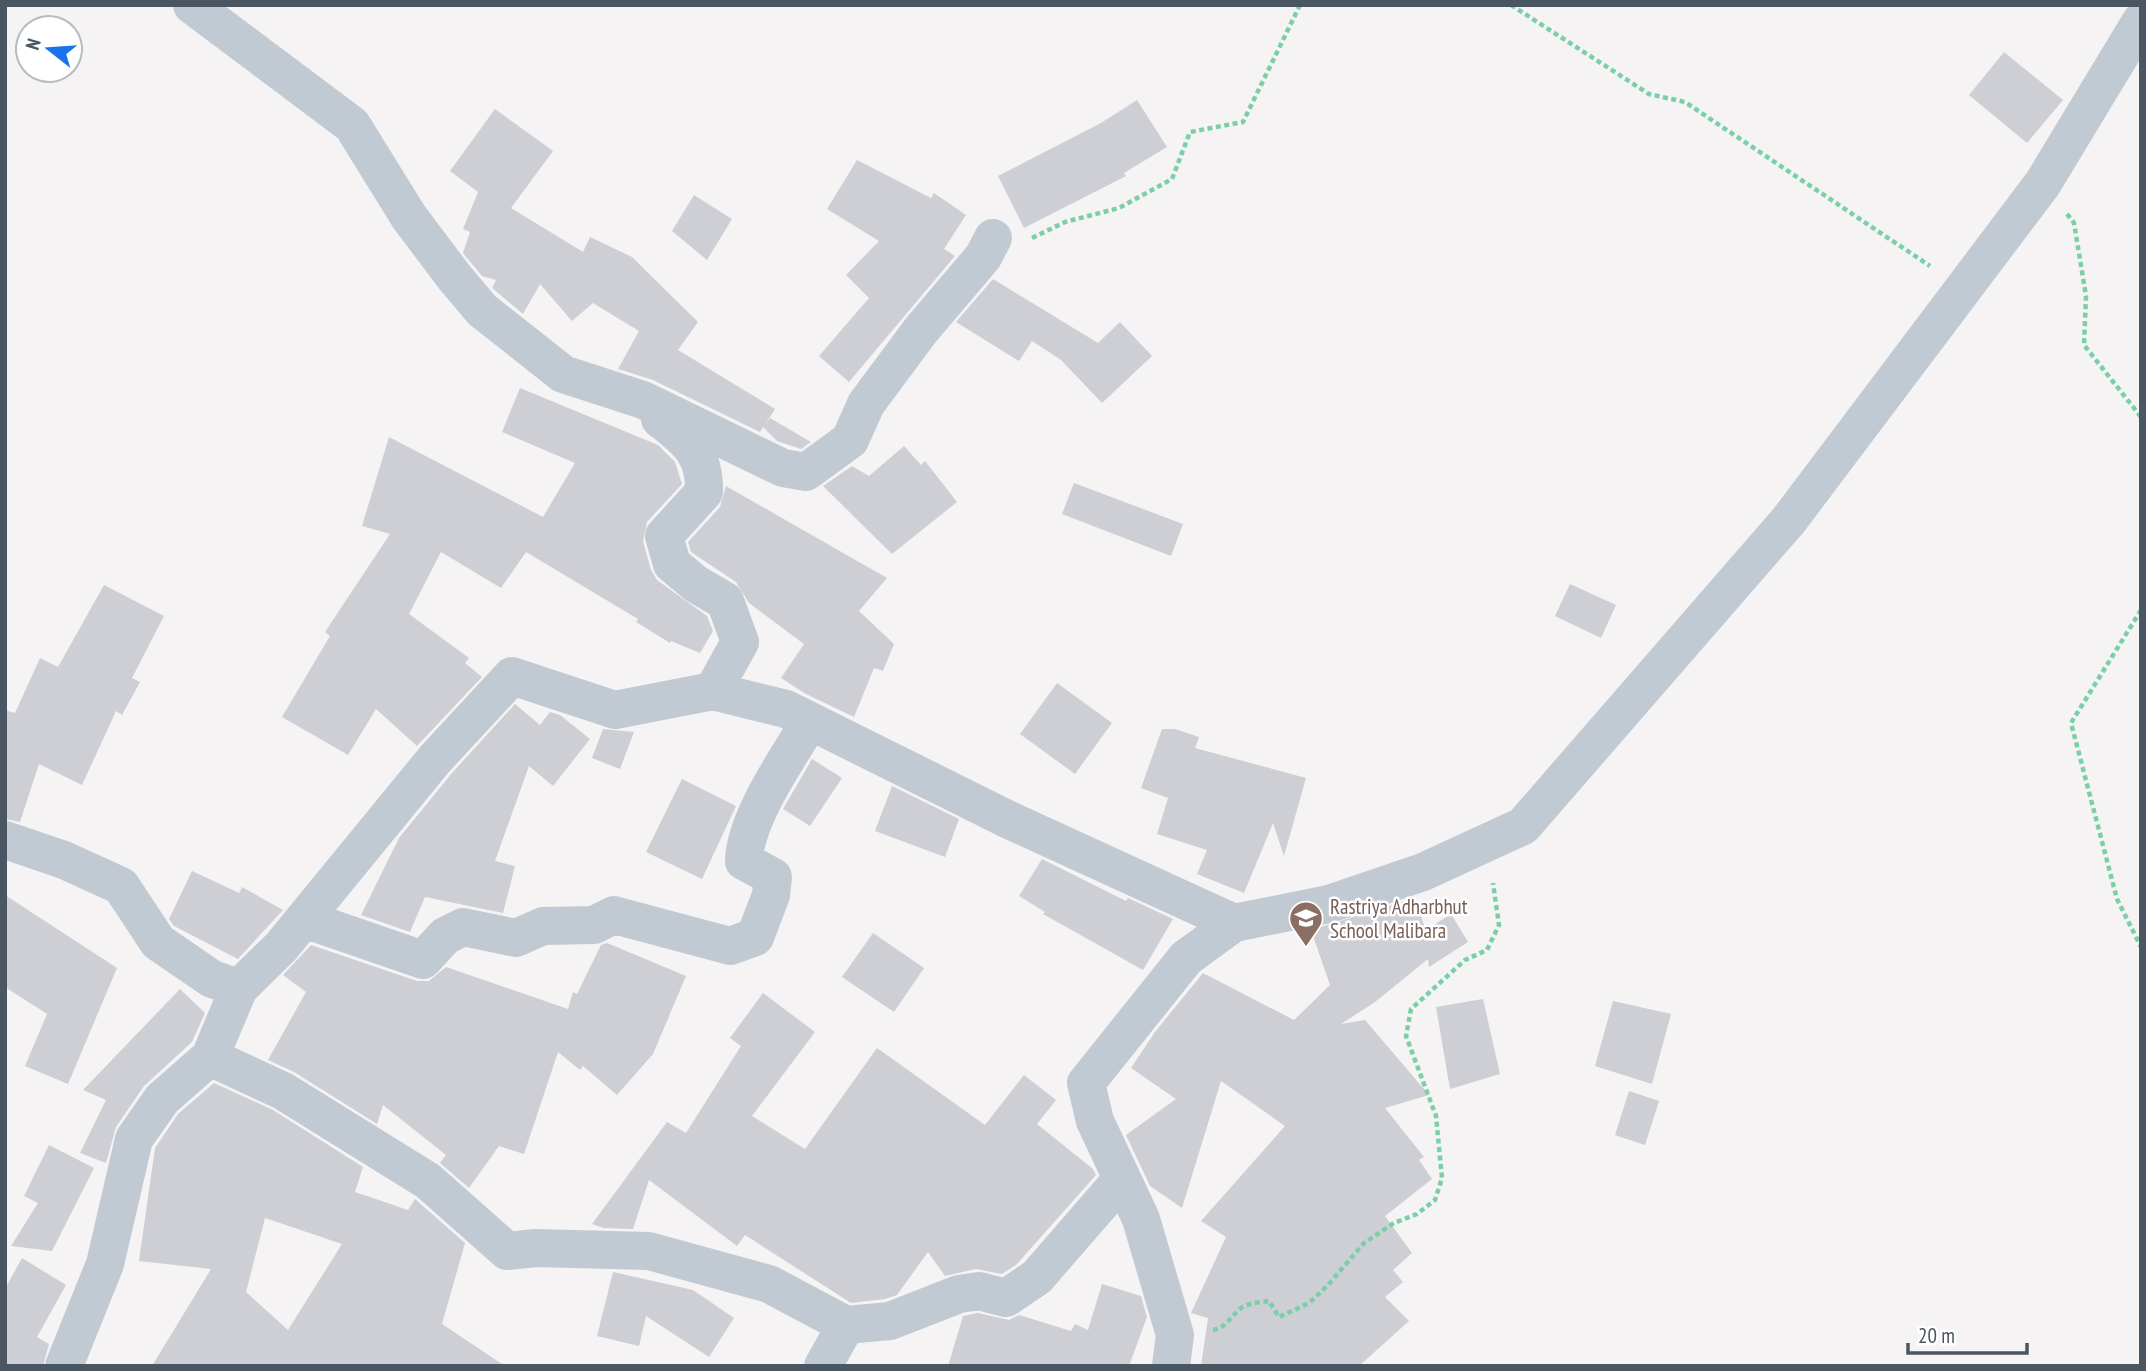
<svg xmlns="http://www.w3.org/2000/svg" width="2146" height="1371" font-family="'PT Sans Narrow',sans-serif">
  <rect width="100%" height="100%" fill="#f5f3f3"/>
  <!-- building -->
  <path fill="#cdcfd5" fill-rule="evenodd" d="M2004,52L2063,100L2027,143L1969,95Z
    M1137,100L1167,147L1124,173L1126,176L1024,228L998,176L1101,123Z
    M495,109L553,151L511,208L583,252L590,237L632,257L698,322L678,350L775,409L760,432L653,380L618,369L639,331L593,303L572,321L540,284L523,314L492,288L496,280L482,276L472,264L463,253L470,232L463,229L478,192L450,171Z
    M857,160L931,198L934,193L966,215L944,249L955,256L849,382L819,356L869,298L846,275L879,241L827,209Z
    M694,195L732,219L707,260L672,231Z
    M993,279L1098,343L1120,322L1152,356L1102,403L1061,360L1032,341L1019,361L956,322Z
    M520,388L658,445L675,462L682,484L647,522L643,541L651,570L657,580L707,616L713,631L700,653L671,641L670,643L636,622L638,619L526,552L501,588L441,552L409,614L469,658L465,663L482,677L417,746L376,709L348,755L282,717L330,636L325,632L390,534L362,526L389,437L543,517L575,463L502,432Z
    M770,418L811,442L801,449L777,441L763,427Z
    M904,446L921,465L925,461L957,502L892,554L823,486L852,466L869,476Z
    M1074,483L1183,524L1171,556L1062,514Z
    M726,486L887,578L859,611L894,644L883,671L874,668L854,717L806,694L781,678L804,644L749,603L736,582L691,552L688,542L720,507Z
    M1570,584L1616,605L1601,638L1555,616Z
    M104,585L164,616L132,678L140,682L122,715L116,711L82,785L39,764L20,822L5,819V710L15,713L40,658L58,667Z
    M1057,683L1112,723L1075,774L1020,734Z
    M515,704L540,725L550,712L560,715L590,739L553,786L529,766L495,861L515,866L503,913L425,897L410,932L361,915L399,838L452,773Z
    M603,729L634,732L620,769L592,758Z
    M1162,729H1175L1199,737L1195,748L1306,778L1284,856L1273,823L1244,893L1197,874L1207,850L1157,834L1168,798L1141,788Z
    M812,759L842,778L810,826L783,809Z
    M682,779L736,806L702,879L646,852Z
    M892,786L959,819L945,857L875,831Z
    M1042,859L1126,901L1128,898L1173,919L1143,970L1043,914L1045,912L1019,896Z
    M192,871L239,893L242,887L283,910L238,959L174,926L169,919Z
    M5,895L117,968L68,1084L25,1066L47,1014L5,987Z
    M1414,898L1426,930L1451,914L1468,942L1429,967L1428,959L1375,1002L1341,1024L1365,1020L1429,1095L1385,1108L1424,1157L1419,1160L1432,1179L1385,1216L1412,1253L1393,1270L1403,1282L1385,1297L1409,1321L1359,1366H1201L1208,1318L1191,1313L1226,1237L1201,1221L1285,1126L1221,1081L1182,1208L1150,1186L1126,1135L1176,1099L1131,1068L1155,1032L1203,973L1294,1020L1330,985L1311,930Z
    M873,933L924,968L894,1012L842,977Z
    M607,943L686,976L653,1054L617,1095L583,1066L580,1070L558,1052L524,1154L499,1146L469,1188L440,1163L446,1155L383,1105L377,1124L294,1072L268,1060L306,992L283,975L311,945L417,981H429L446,967L568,1009L573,992L577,994L601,945Z
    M180,989L205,1013L192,1042L144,1086L116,1127L106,1163L80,1153L106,1100L83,1090Z
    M763,993L815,1032L752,1116L805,1149L877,1048L985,1125L1024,1075L1056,1100L1037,1124L1093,1169L1096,1175L1016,1265L1002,1274L976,1269L945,1276L928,1252L897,1295L885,1299L851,1303L745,1235L737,1246L649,1180L633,1229L604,1228L592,1224L667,1122L686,1133L741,1046L730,1038Z
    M1483,999L1500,1074L1450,1089L1436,1007Z
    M1613,1001L1671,1014L1652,1084L1595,1066Z
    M214,1083L273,1110L363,1167L355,1192L408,1210L415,1199L465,1243L442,1324L505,1366H152L211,1269L139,1261L155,1148L178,1114ZM265,1218L342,1244L288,1330L246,1292Z
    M1629,1091L1659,1101L1645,1145L1615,1135Z
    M49,1145L94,1168L52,1251L11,1246L38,1203L24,1196Z
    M22,1258L66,1285L37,1337L49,1344L43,1366H5V1289Z
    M613,1272L693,1290L734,1318L709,1357L646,1316L639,1346L597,1336Z
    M1102,1284L1141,1296L1147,1317L1129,1366H948L963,1316L978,1313L1009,1320L1019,1315L1071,1331L1075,1324L1088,1330Z"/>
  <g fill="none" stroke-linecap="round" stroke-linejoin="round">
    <!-- path -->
    <path stroke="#7ad0a6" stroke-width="4.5" stroke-dasharray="5 3.5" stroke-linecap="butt" d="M1511,5L1649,94L1685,102L1930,266
      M2067,214L2074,223L2086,296L2084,345L2141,417
      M1032,238L1065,222L1119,208L1172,179L1190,132L1243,122L1300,5
      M2141,610L2071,723L2117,899L2141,947
      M1213,1330C1227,1327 1230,1317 1241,1308C1248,1303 1261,1302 1269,1301L1279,1317L1309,1303L1328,1285L1364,1243L1394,1223L1417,1214L1435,1200L1442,1178L1436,1116L1406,1036L1411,1009L1465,960L1487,950L1499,925L1493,883"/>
    <!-- minor -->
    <path stroke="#c1cad2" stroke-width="38" d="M192,5L352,125L409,217L455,278L482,310L563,374L643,400L783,468L806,472L850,440L866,404L921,330L983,257L993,238
      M660,419C688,441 705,453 704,492L664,536L672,564L696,584L725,601L740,642L713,691
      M5,840L64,860L121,886L158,942L212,979L239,988
      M304,919L423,960L445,936L463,927L516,938L543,926L594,925L614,915L730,946L755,937L771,895L773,877L744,861C745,818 788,758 810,721
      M210,1057L283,1091L428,1181L507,1251L536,1248L649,1251L769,1284L846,1325L823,1366
      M846,1325L890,1321L959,1294L979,1291L1006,1298L1037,1277L1122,1179
      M64,1366L105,1264L134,1139L162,1099L210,1057L239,988L281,947L435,759L512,676L615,710L713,691L786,709L1007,819L1234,923L1329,904L1423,872L1523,826L1789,520L2043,183L2141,21
      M1171,1366L1175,1335L1141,1219L1095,1121L1086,1083L1186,958L1234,923"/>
  </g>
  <!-- icons -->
  <defs>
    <g id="school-pin" transform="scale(1.75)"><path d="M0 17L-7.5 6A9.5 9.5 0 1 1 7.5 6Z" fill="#8d6e63" stroke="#fff"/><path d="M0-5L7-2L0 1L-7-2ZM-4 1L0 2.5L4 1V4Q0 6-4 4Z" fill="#fff"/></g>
  </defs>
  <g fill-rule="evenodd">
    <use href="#school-pin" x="1306" y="918"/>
  </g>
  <g text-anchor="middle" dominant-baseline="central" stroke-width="5" stroke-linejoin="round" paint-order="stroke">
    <!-- education labels -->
    <g font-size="21" fill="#785e54" stroke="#fff" text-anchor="start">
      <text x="1330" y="906">Rastriya Adharbhut<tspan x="1330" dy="24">School Malibara</tspan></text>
    </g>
  </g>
  <!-- border -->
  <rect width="2146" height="1371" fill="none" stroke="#4a5661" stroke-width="14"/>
  <!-- north arrow -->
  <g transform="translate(49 49) rotate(287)"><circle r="33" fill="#ffffff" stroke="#b7bbc0" stroke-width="2"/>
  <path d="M0-5L12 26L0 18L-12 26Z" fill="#1a73e8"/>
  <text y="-10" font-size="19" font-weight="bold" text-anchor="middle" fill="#4a5661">N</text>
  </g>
  <!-- scale -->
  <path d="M1908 1343v10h119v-10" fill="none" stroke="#4a5661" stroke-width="3.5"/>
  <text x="1918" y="1343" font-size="21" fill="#4a5661" stroke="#ffffff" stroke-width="5" paint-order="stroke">20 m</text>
</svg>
